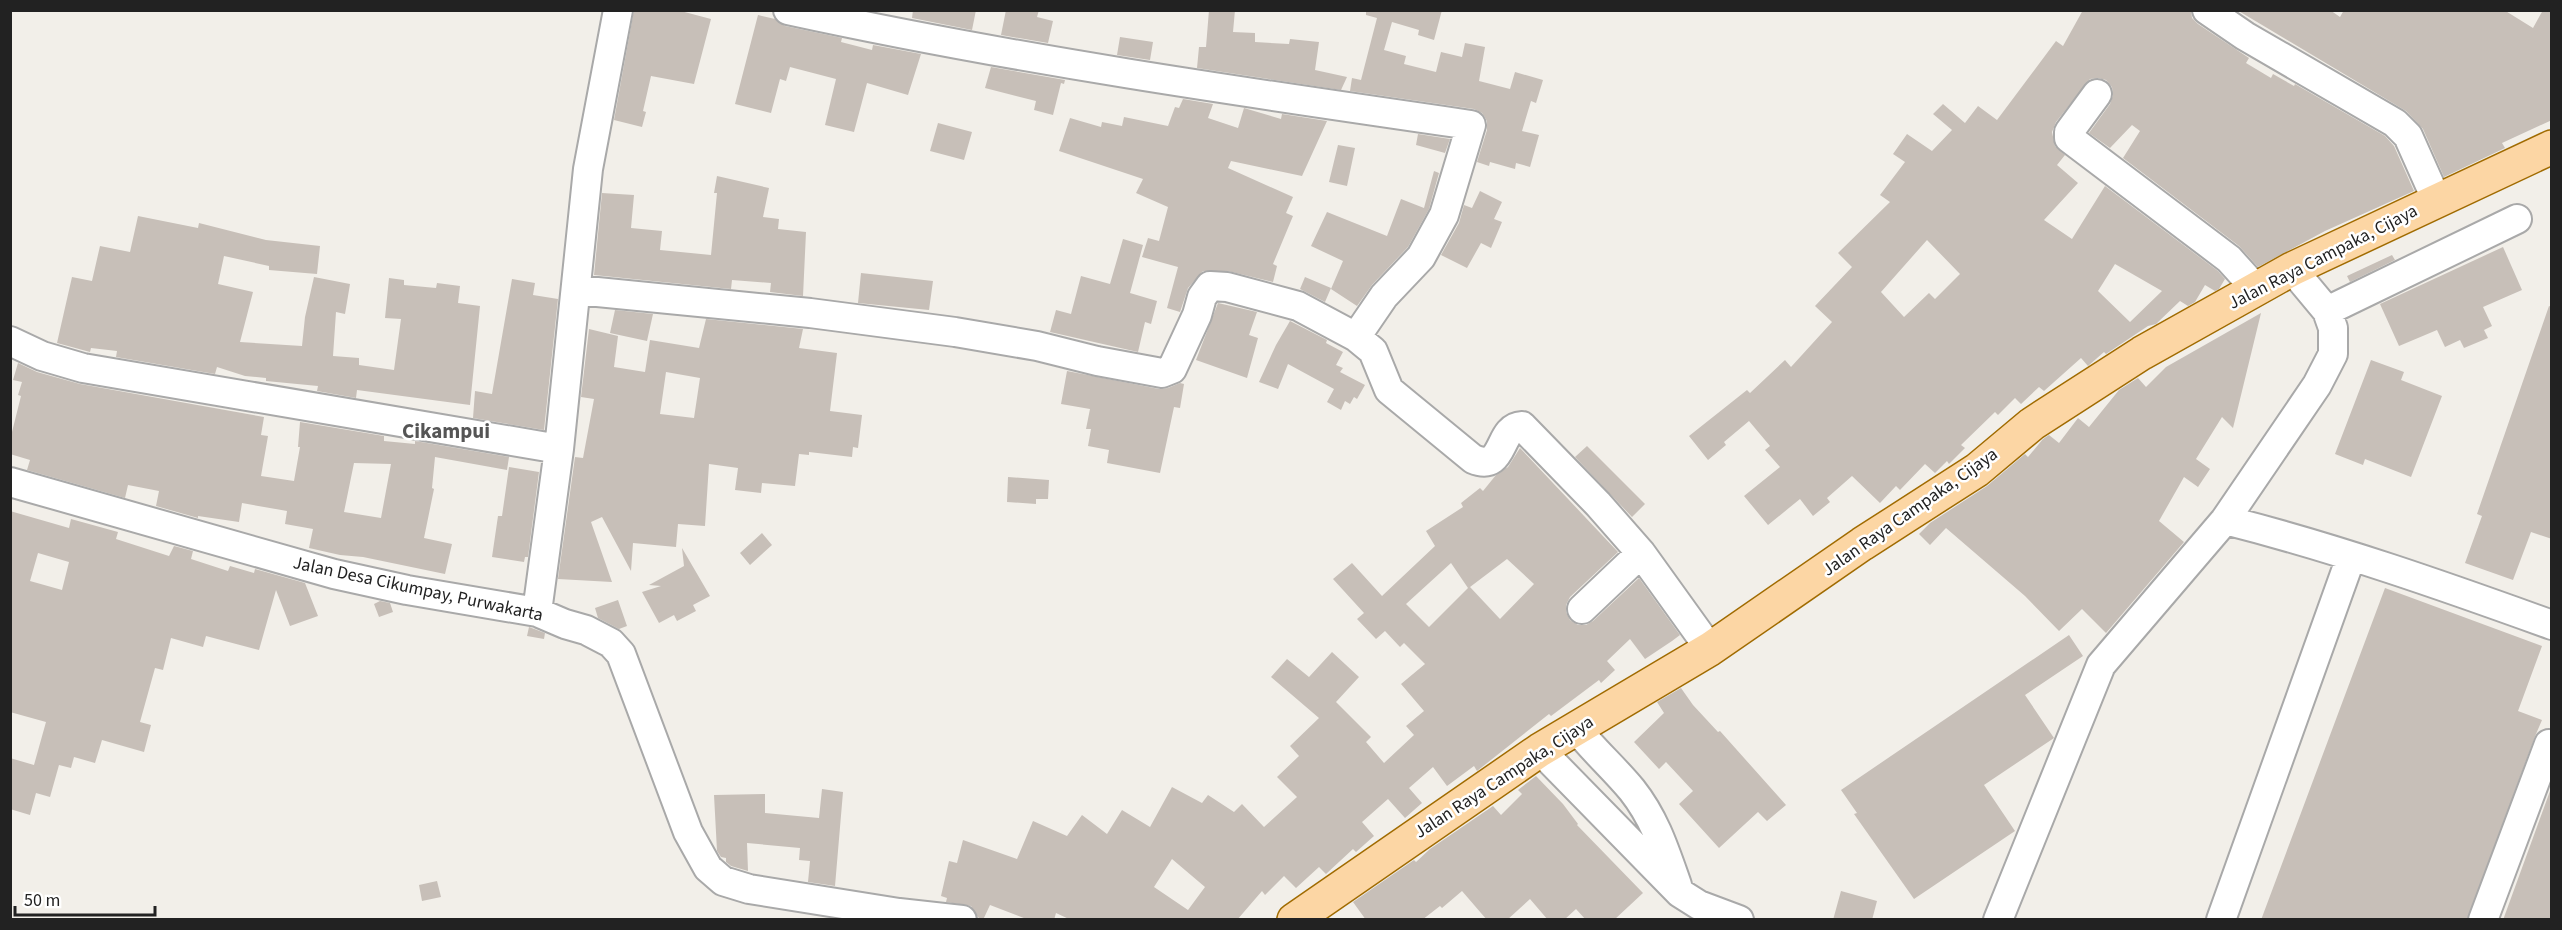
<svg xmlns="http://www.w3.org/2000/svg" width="2562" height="930" viewBox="0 0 2562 930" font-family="'Source Sans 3',sans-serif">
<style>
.building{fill:#c7bfb8;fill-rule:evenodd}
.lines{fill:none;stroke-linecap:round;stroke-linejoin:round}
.minor-casing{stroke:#a9a9a9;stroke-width:32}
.major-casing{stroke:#a06b00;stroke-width:36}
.minor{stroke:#fff;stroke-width:28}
.major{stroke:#fcd6a4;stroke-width:33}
.labels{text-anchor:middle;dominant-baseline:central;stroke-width:5;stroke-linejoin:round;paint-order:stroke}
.street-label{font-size:18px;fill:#222;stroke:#fff}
.quarter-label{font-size:21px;font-weight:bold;fill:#555;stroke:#fff}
</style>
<rect width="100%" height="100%" fill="#f2efe9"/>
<path class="building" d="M634,10H677L711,19L694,84L651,76L643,111L646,112L642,127L614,120Z
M913,10H976L972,30L912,18Z
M1006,10H1039L1037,17L1053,21L1048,43L1001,35Z
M1209,10H1235L1233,32L1255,33V42L1289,44L1290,39L1319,42L1315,70L1347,77L1341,90L1197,68L1199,47H1206Z
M1366,10H1442L1434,40L1418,35L1419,30L1392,22L1384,50L1406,56L1404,64L1436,72L1441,52L1462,57L1465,43L1485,47L1479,81L1510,89L1515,72L1543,80L1536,103L1531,101L1522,131L1539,135L1530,167L1516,163L1515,169L1490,162L1489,166L1477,162L1487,130V121L1482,113L1474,109L1350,91L1352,78L1361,80L1377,18L1366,15Z
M2083,10H2191L2192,18L2198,24L2249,58L2246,63L2271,78L2273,74L2294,86L2295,84L2385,136L2394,146L2414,191L2325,231L2258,267L2239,246L2123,158L2140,131L2132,125L2110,148L2089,133L2110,104L2113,95L2112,87L2106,80L2098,78L2090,79L2056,122L2052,132L2055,146L2065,155L2057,165L2078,183L2044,220L2072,239L2105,186L2218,271L2225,279L2219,289L2215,291L2205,285L2195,302L2188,306L2180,301L2156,324L2148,326L2106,354L2104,352L2088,366L2081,358L2044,391L2039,387L2021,404L2015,398L1998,415L1995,412L1961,445L1965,448L1949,464L1947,461L1935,473L1925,464L1900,490L1896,486L1880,503L1852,476L1827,498L1830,502L1813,516L1800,499L1768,525L1744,496L1780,467L1765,450L1770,446L1749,421L1724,442L1726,445L1708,460L1689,436L1747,390L1750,393L1785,360L1791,367L1832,322L1815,306L1852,267L1838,253L1890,202L1880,195L1905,162L1893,154L1907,134L1932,151L1952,130L1933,114L1943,104L1965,123L1978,106L1997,120L2056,41L2063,46ZM1927,240L1960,274L1935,299L1929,293L1904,317L1881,292ZM2115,264L2162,291L2130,322L2098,291Z
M2237,10H2330L2340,17L2344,10H2504L2533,28L2543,10H2552V120L2502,143L2505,148L2444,177L2423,129L2406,111Z
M758,15L775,19L785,26L842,38L841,42L872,50L873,45L921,54L908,95L867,83L854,132L825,125L836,79L790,67L786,81L780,79L771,113L735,104Z
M1120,37L1153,42L1150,60L1117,55Z
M991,67L1065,80L1064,84L1061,83L1053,115L1034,110L1036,101L985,88Z
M1183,99L1213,104L1208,118L1238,128L1244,108L1281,119L1282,114L1327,121L1302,176L1231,161L1228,168L1293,197L1286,213L1293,216L1273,264L1277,266L1273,282L1228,271H1203L1188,288L1180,312L1167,308L1178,267L1142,257L1148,238L1159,241L1168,207L1136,193L1143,179L1059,151L1070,118L1101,127L1102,122L1122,126L1124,117L1168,126L1175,107L1179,108Z
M938,123L972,132L964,160L930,151Z
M1418,134L1450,139L1445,153L1416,145Z
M1338,145L1355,148L1347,186L1329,182Z
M1434,171L1439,173L1429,209L1408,247L1372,285L1357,306L1331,289L1343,261L1311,246L1327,212L1387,236L1401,199L1424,208Z
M717,176L769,188L763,217L779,219L778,229L806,232L803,296L770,292L771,283L732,280L731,289L594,275L602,193L634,195L631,228L662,231L660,250L711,255L717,193H714Z
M1480,191L1502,202L1494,219L1502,222L1491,248L1481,243L1467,268L1441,255L1459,223L1464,205L1472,208Z
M138,216L198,228L199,223L266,240L320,246L317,274L269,270V266L224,256L218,284L253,292L240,342L302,346L305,317L314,277L350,284L345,314L336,312L333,356L359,358V365L394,370L401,319L385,318L389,278L404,280V285L436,288L437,283L460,286L458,303L480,306L470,405L357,390L356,398L317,391L318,386L266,381V378L245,376L217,367L215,374L116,357L117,351L91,348L90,352L57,343L72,277L92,281L100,246L130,252Z
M1123,239L1143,245L1130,293L1157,301L1151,324L1145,322L1138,352L1050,332L1056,310L1071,314L1081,276L1110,284Z
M2503,247L2522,290L2483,307L2492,326L2484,330L2488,338L2464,348L2460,340L2445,347L2437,330L2399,346L2380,304Z
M2392,255L2395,260L2350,282L2347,276Z
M861,273L933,281L929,310L858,303Z
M1305,277L1331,288L1325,302L1300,289Z
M512,279L535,283L533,295L558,299L544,430L473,418L475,391L492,394Z
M1218,303L1257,312L1249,335L1258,338L1247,378L1196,360Z
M2549,306L2552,307V539L2531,532L2513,580L2465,563L2482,516L2477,514Z
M615,310L653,314L647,341L610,333Z
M2261,313L2233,428L2222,417L2196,459L2210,469L2198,487L2184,477L2159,521L2184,542L2106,633L2082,609L2059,631L2025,596L1946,528L1930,545L1919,534L1930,523L1987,486L2025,454L2028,457L2043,439L2049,435L2059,443L2078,418L2089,427L2119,390L2138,378L2146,387L2166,367Z
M706,319L803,329L799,348L837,353L830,411L862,415L858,448L853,447L852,457L809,452V455L799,454L795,486L762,483L761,493L735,490L738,468L709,464L705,526L678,524L676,547L633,543L631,571L602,517L591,522L612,582L558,579L575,457L583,458L594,399L581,397L589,329L618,336L614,367L645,372L650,340L699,348ZM666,372L700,378L694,418L660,414Z
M1290,321L1327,340L1326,343L1343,352L1336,365L1343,368L1340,372L1365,385L1357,399L1354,397L1350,404L1345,401L1341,410L1327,402L1334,389L1288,364L1278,389L1259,382L1276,345Z
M2371,360L2404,372L2401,380L2442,396L2411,477L2365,459L2363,465L2335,454Z
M18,363L37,372L80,384L264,417L261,435L268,436L261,476L294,481L300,447H298L300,422L384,436V441L415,444V441L509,457L507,470L435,457L432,488L434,489L424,538L452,544L445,574L363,557L340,555L309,548L313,529L285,524L287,511L242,503L239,522L198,516V518L156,506L159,491L128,485L125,498L27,470L30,460L10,454V440L21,396L18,395L22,382L13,380ZM354,463L391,464L381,518L344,512Z
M1067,371L1159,389L1168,388L1180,383L1184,384L1180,408L1174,407L1160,473L1107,463L1109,450L1088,446L1091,429H1086L1090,409L1061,404Z
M1587,446L1645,504L1632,517L1575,457Z
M1520,448L1618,552L1570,597L1566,605V612L1570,620L1578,625H1586L1593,621L1639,578L1680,635L1672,641L1645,659L1630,639L1607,661L1615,670L1601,683L1599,680L1551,716L1549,714L1477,771L1474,766L1447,786L1433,767L1409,788L1422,803L1405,818L1388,799L1362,822L1374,836L1356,852L1353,849L1326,874L1319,867L1296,888L1284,876L1265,895L1262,891L1237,920H1071L1056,913L1054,920H1029L990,905L983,920H980L971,906L946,902L947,898L941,896L949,861L957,863L963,840L1017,859L1033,821L1067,836L1082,815L1107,834L1122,810L1150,827L1172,787L1202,803L1208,795L1234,812L1242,804L1264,827L1297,797L1277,777L1299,756L1290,746L1319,718L1271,677L1287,659L1309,677L1332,652L1359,677L1336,702L1371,737L1366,742L1384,763L1414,735L1406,726L1424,711L1401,684L1425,664L1404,643L1400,647L1385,631L1376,639L1357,619L1364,613L1333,579L1352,563L1382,596L1435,546L1426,531L1463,507L1461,503L1480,488L1483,491L1496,475L1508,467ZM1507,559L1534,584L1500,619L1470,587ZM1451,563L1468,588L1429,627L1406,604ZM1172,859L1205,887L1188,910L1154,887Z
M509,467L539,472L528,557H525L524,562L492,557L498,516H502Z
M1008,477L1049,480L1048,499H1036V504L1007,502Z
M10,511L69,528L71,519L118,532L116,539L169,556L174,546L193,551L191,559L228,571L230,566L254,573L255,569L305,583L318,616L290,626L276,590L259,650L206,636L203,647L171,638L163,670L155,668L140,722L151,725L144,752L102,740L95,763L74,757L71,768L59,765L50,797L36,793L30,815L10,809V758L34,765L46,722L10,712ZM38,553L69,562L62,590L30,581Z
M762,533L772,545L750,565L740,553Z
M682,548L710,596L693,605L696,611L677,621L674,615L659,623L642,592L661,586L649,585L684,566Z
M2385,588L2542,646L2518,711L2542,720L2536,734L2467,920H2261Z
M618,600L627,626L619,629L598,618L595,608Z
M380,601L390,603L393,612L379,617L374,604Z
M529,627L545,633L544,639L527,636Z
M2069,635L2083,656L2025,695L2054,738L1984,785L2015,831L1914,899L1854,814L1857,813L1841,790Z
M1681,688L1693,705L1718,732L1720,731L1786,805L1767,821L1758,812L1719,848L1679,804L1693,791L1666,762L1659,769L1634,742L1664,713L1657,702Z
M1536,776L1563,804L1578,824L1577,825L1643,893L1614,920H1586L1576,909L1564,920H1548L1530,899L1507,920H1487L1462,891L1442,908L1440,906L1422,920H1366L1353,902L1414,860L1416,862L1430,849L1493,806L1501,815L1522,794L1518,790Z
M822,789L843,792L835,886L808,882L810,861L799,860L800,848L747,843L748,871L731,866L726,862V858L721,857L717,851L714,795L765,794V813L819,818Z
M2550,791L2552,792V920H2503Z
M437,881L441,897L422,901L419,885Z
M1841,891L1877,901L1872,920H1833Z"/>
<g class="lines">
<defs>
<path id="minor" d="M788,10C1013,59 1242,92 1471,125L1444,215L1421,257L1384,296L1356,337
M2207,10L2245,36L2395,123L2408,136L2437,201
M2097,94L2069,132V138L2229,259L2257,290
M577,290L810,313L955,332L1037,346L1097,361L1162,373L1172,369L1197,315L1202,297L1210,286L1227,287L1298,306L1356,337L1373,351L1389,390L1473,459C1506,473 1497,427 1522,426L1598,504L1641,553L1710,649
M2327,311L2517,219
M10,341L42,356L83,368L559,449
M10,482L334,574L407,590L537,612L565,624L586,630L611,643L621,654L688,832L708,868L723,881L749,889L899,913L962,920
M2225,520C2336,548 2444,586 2552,625
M1582,609L1641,553
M537,612L559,449L588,169L618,10
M1576,728C1593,750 1614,768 1632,790C1655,819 1665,851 1677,885
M1540,750L1680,893L1699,905L1739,920
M1998,920L2101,665L2225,520L2317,385L2333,354V328L2327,311L2292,269
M2221,920L2351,557
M2483,920L2549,744"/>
<path id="major" d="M1294,920L1540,750L1710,649L1862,544L1977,470L2032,424L2142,353L2292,269L2552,147"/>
</defs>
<use href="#minor" class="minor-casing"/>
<use href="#major" class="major-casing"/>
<use href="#minor" class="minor"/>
<use href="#major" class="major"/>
</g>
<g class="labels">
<g class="street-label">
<text transform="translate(2323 257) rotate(-27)">Jalan Raya Campaka, Cijaya</text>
<text transform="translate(1910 512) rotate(-35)">Jalan Raya Campaka, Cijaya</text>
<text transform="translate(418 589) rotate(12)">Jalan Desa Cikumpay, Purwakarta</text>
<text transform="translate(1504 777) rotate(-33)">Jalan Raya Campaka, Cijaya</text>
</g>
<g class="quarter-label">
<text x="446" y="431">Cikampui</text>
</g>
</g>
<rect width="2562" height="930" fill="none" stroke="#222222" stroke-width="24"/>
<path d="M15 906v9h140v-9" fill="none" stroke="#222222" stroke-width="3"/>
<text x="24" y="906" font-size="18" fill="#222222" stroke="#ffffff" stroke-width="4.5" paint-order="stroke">50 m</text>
</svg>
